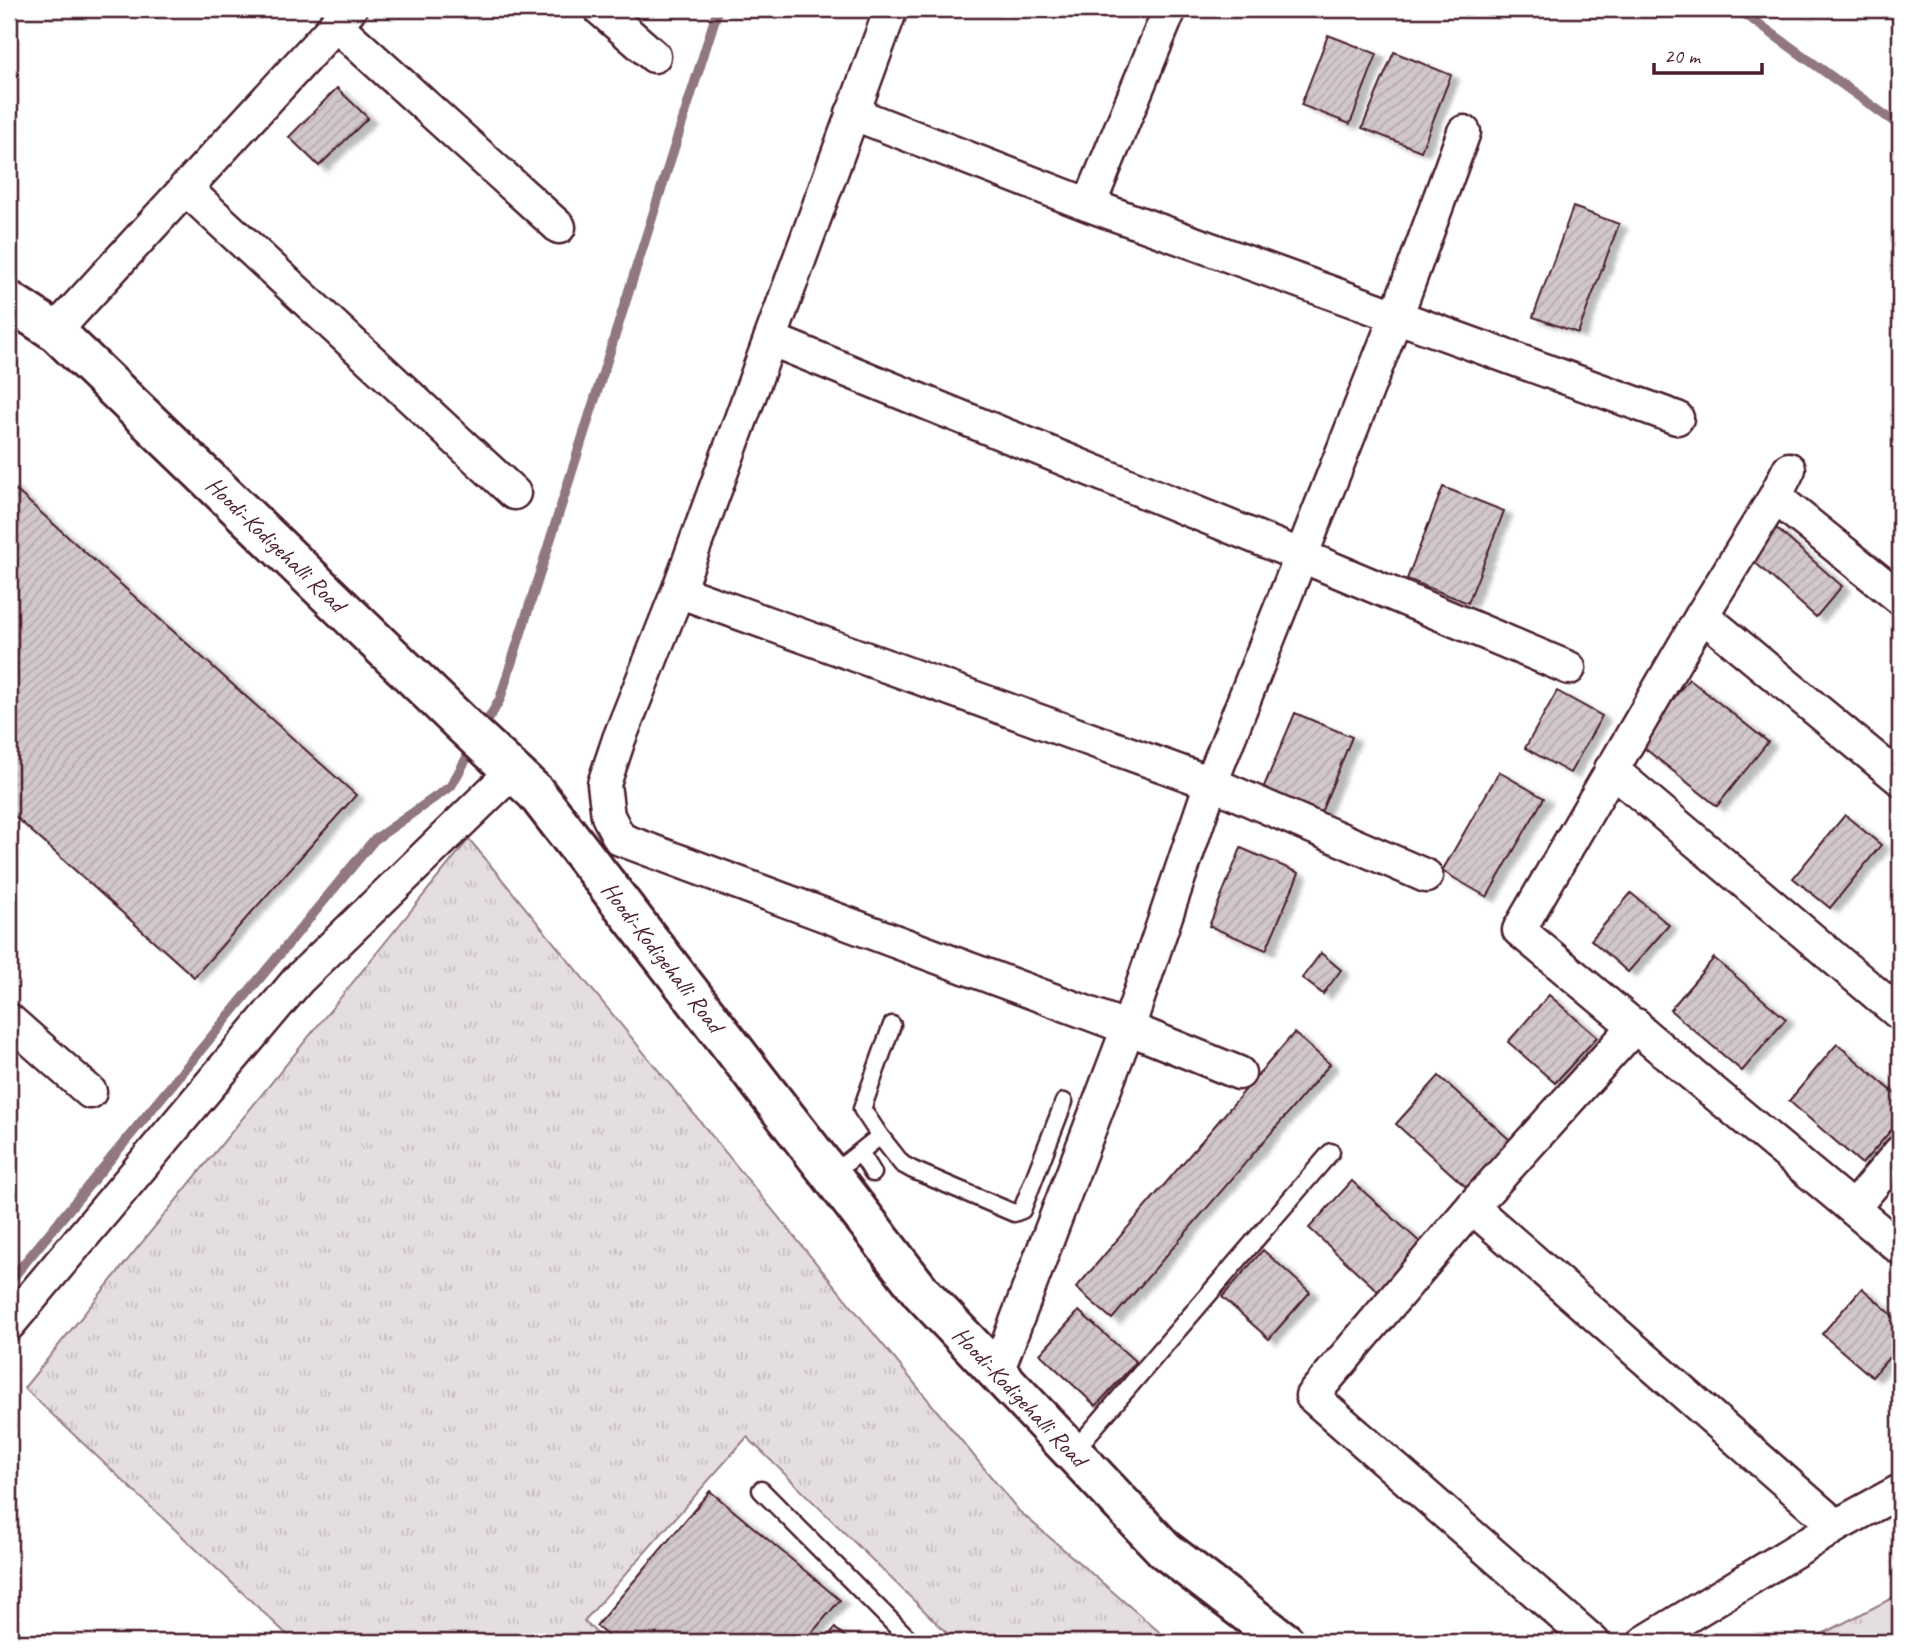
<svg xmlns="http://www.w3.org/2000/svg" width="1909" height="1651" viewBox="0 0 1909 1651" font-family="Caveat,sans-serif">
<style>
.grass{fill:url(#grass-tufts);stroke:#987e86;stroke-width:2}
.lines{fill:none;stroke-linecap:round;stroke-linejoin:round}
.stream{stroke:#91787e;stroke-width:10}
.building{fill:url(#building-hatch);stroke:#4a1f2b;stroke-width:2;filter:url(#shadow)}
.service-casing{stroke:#4a1f2b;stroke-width:21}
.minor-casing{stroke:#4a1f2b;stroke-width:37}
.tertiary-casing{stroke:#4a1f2b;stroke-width:44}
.service{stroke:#fff;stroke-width:16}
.minor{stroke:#fff;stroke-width:32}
.tertiary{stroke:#fff;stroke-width:38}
.labels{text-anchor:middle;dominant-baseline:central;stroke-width:5;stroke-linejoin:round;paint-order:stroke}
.street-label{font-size:24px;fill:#4a1f2b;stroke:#fff}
</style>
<defs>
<pattern id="grass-tufts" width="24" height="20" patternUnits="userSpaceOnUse" patternTransform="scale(1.75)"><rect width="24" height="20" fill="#e5dee0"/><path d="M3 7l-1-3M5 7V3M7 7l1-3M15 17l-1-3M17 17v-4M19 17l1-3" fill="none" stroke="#c6bec0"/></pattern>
<pattern id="building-hatch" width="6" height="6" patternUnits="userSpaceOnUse" patternTransform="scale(1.75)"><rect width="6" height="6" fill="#d2c7cb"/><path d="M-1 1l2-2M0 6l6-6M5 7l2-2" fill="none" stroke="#b6aaae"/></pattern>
<filter id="shadow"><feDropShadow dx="8" dy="4.5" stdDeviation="2" flood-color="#0004"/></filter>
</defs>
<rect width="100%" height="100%" fill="#fff"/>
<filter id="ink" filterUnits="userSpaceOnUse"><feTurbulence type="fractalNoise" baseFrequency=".0143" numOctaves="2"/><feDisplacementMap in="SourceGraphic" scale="14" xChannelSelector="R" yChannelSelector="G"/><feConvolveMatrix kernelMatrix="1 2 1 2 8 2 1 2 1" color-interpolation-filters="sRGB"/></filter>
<g filter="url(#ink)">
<path class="grass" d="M469,839L1019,1511L1171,1642H956L747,1437L584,1621L606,1642H295L24,1388Z
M1900,1594V1642H1807Z"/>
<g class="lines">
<path class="stream" d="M1738,9L1900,126
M9,1282L374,840L451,786L500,699L718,9"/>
</g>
<path class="building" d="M1328,35L1377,54L1350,124L1301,105Z
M1394,52L1451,75L1421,151L1362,128Z
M337,88L368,118L319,166L289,137Z
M1573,207L1619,224L1578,333L1533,317Z
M9,484L356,795L194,977L9,811Z
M1443,487L1504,511L1468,603L1407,579Z
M1776,528L1842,586L1816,617L1750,558Z
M1689,679L1768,742L1717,806L1638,743Z
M1557,691L1602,716L1570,773L1525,748Z
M1295,713L1352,737L1320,815L1262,791Z
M1499,772L1544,798L1487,897L1442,871Z
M1845,815L1881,845L1830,908L1793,878Z
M1241,848L1299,873L1266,950L1209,926Z
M1631,893L1669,925L1628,972L1591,940Z
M1321,953L1341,970L1323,994L1302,978Z
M1714,958L1786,1019L1742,1071L1670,1010Z
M1549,995L1597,1037L1555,1083L1508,1042Z
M1294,1033L1330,1064L1112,1319L1076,1288Z
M1837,1044L1900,1098V1120L1862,1164L1789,1101Z
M1439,1076L1510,1140L1467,1188L1396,1124Z
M1352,1181L1423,1245L1380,1293L1309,1228Z
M1263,1250L1310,1292L1269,1339L1222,1297Z
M1862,1288L1900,1322V1345L1872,1377L1822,1334Z
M1079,1311L1136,1362L1096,1406L1040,1354Z
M710,1491L840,1600L804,1642H615L596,1626Z
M835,1628L851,1642H823Z"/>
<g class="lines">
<defs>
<path id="service" d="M880,1136L902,1164L913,1170L1014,1213L1022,1210L1064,1102
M860,1152L873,1173
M831,1175L880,1136L862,1109L892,1025
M1073,1452L1331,1152
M761,1490L912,1642"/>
<path id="minor" d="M600,9L654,56
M891,9L678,591L619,739L604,784L608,816L620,839L1128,1028L1239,1073
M335,24L559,227
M852,113L1089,205L1677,418
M185,188L514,493
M1089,205L1170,9
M55,331L350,9
M770,339L1302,556L1569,668
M1789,469L1775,497L1702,615L1519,930L1900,1248
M1775,497L1900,598
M678,591L1211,783L1426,876
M1702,615L1900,779
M1611,769L1900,1014
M9,1020L90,1092
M1472,1207L1836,1526
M1853,1208L1900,1152
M9,1324L298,980L512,772
M997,1372L1128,1028L1211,783L1396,317L1464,132
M1593,1642L1312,1396L1472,1207L1636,1025
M1645,1642L1836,1526L1900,1491"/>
<g id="tertiary">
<path id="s1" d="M9,301L55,331L465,727L536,793L921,1292L1165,1550L1285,1642"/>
</g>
</defs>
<use href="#service" class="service-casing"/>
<use href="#minor" class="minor-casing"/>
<use href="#tertiary" class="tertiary-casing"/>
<use href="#service" class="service"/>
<use href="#minor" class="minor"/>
<use href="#tertiary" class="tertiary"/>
</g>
</g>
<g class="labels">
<g class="street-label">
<text stroke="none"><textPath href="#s1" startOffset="362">Hoodi-Kodigehalli Road</textPath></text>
<text stroke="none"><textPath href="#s1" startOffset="929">Hoodi-Kodigehalli Road</textPath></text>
<text stroke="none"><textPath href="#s1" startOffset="1496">Hoodi-Kodigehalli Road</textPath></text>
</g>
</g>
<rect width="1909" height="1651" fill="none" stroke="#fff" stroke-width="35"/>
<rect x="18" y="18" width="1874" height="1616" fill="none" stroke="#4a1f2b" stroke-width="2.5" filter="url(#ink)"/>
<path d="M1654 63v10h108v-10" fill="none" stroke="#4a1f2b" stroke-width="3.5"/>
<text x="1664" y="63" font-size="21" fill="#4a1f2b" stroke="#ffffff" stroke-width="5" paint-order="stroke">20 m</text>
</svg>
